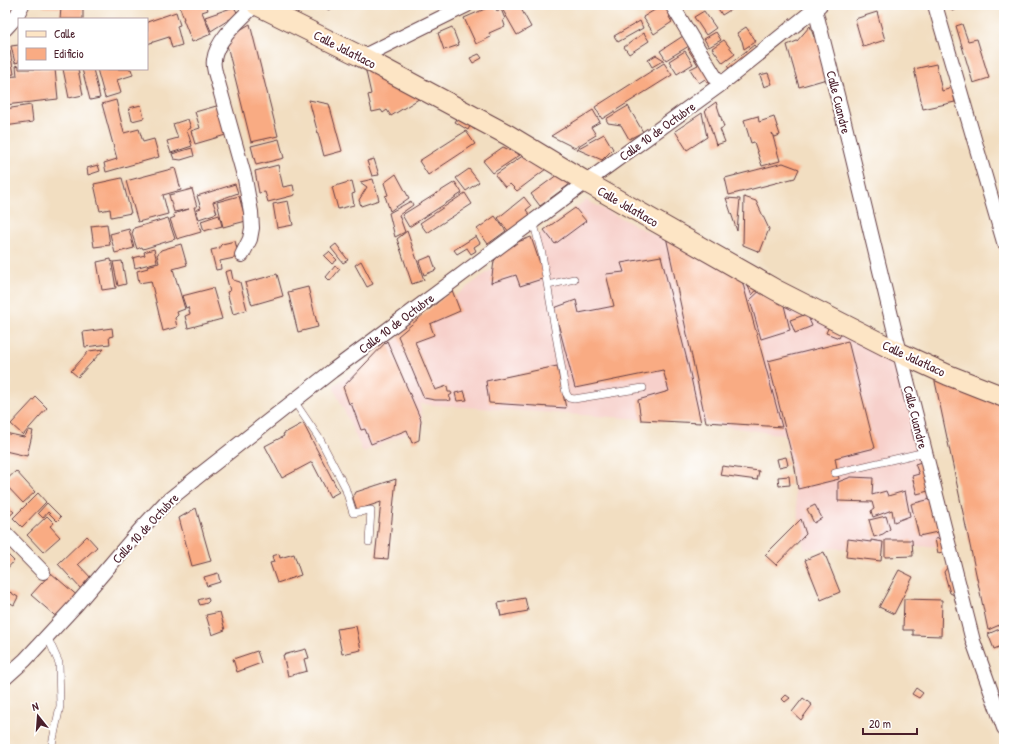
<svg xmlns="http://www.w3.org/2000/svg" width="1009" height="754" viewBox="0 0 1009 754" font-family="'Patrick Hand',sans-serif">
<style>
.built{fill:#f7d0cb}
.building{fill:#f9ab83}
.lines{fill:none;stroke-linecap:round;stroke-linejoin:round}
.service-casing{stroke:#633c42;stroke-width:8}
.minor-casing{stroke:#633c42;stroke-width:16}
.secondary-casing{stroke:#633c42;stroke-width:22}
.service{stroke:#fff;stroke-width:7}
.minor{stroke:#fff;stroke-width:14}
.secondary{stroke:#fde5c5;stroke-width:20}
.labels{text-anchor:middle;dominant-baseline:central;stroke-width:4;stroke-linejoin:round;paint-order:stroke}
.street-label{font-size:13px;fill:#4a1f2b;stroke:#fff}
</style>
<rect width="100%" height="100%" fill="#fff"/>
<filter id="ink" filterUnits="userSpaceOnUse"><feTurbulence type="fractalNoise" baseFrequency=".025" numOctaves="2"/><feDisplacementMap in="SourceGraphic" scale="8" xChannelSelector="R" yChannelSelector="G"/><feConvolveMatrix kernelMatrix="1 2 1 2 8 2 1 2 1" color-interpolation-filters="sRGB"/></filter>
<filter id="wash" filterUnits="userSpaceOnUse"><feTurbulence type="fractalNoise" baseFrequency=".012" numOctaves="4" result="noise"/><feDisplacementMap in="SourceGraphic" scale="16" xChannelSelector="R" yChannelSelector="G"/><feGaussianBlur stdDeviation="0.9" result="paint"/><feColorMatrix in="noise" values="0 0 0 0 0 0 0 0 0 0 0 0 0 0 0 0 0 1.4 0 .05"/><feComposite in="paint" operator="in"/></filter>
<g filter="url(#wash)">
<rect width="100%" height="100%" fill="#f2dec1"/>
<path class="built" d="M586,200L859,340L906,357L946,546L804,549L785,435L701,423L420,404L423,426L363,452L333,386Z"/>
<g id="blocks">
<path class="building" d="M44,5H83V19H60L61,8L43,7Z
M179,5H206L208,10L202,12L211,34L192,42L183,19H184Z
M320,5H335L329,10Z
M494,5L497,11L501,9L505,19L503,20L505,26L489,33L491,37L476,44L464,18Z
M500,5H519L531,27L517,35Z
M611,5H620L613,9Z
M663,5H668L673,14L669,17L672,22L654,34L643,17Z
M716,5H733L735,7L722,15Z
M950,5H957L958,9L952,11Z
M234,7L238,14L211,31L205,17Z
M704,11L716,28L706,35L694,17Z
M176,12L180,25L177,26L182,45L172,48L169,37L147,44V22Z
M877,12L885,40L863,47L855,19Z
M640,21L643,28L618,42L614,36Z
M250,24L278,136L251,142L227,45L233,34Z
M962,24L968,41L977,39L989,78L973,83L956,26Z
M810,26L814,37L818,36L830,78L799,87L787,45L797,41Z
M452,27L459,45L444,50L438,33Z
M746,27L756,41L744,49L742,41L737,33Z
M716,32L721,40L709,47L704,39Z
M644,33L649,41L629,54L624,47Z
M683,36L689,46L666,60L660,51Z
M724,40L735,54L723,63L712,48Z
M19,45V62L15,63L11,46Z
M754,45L759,51L732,72L727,66Z
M693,46L716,84L711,87L705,79L699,83L690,69L698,65L688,49Z
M10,51L14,74L7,75L5,66V52Z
M685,51L693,64L677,74L669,61Z
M479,54L482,58L473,63L470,58Z
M656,55L664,60L652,67L648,60Z
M664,63L672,75L602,119L595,107Z
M936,64L942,91L952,88L955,102L923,109L914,69Z
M19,65V69H55L58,99L5,105V77L17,76L16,66Z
M365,67L422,97L391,116L387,110L383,113L381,110L372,112L368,95L371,94Z
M63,69H78L83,95L69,98Z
M82,69H93L100,98L90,100Z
M97,69H131L133,75L117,80L121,93L105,98Z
M768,73L772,84L764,87L760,75Z
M116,100L124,133L139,129L143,142L154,139L159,157L106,172L104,163L117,159L102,104Z
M309,100L329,104L342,151L324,156Z
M716,102L724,127L720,129L725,142L716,145L705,110Z
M31,105L33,122L5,126V109Z
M141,105L144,118L132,121L129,108Z
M220,105L229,134L195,144L191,131L200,128L195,112Z
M628,106L643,132L629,139L621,125L608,123L606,119Z
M593,110L600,122L591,127L596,135L575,148L551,136Z
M702,113L707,137L687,150L675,131Z
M460,114L478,124L475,130L470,126L468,130L455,122Z
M758,116L759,122L774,117L780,135L775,137L772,133L780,161L762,166L754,142L751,143L744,120Z
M188,119L191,128L187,130L192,146L171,153L167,141L178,138L173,124Z
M466,131L475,144L428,175L419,161Z
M604,134L613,149L602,160L577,149Z
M279,139L284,158L256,165L251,146Z
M503,147L520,155L493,173L483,161Z
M192,148L194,156L181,160L174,159L172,154Z
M524,155L546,169L517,191L510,184L505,187L495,175Z
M374,159L379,175L372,176L367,161Z
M783,163L799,169L795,178L729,195L725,178Z
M98,165L100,171L88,175L87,168Z
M278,165L283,187L293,185L295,195L268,202L265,192L259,193L255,171Z
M175,168L181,190L163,195L168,214L138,222L126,181Z
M469,169L479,182L466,191L456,178Z
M561,172L570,184L540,206L531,194Z
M396,174L409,198L390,211L385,196L388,195L384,183Z
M122,178L131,213L111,217L110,209L100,211L94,184Z
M373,179L379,200L361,206L359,200L367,187L360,182Z
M352,181L355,193L352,194L354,205L338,209L332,187Z
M455,182L462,193L409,227L402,215Z
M235,184L238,193L213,202L217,213L199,219L196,210L201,208L197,196Z
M192,189L197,207H194L201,232L177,239L170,219L175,217L173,214L189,209L174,212L169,195Z
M465,193L472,204L427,233L420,223Z
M239,196L246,221L223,227L217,202Z
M524,197L531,206L526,210L530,215L509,232L498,218Z
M744,197L756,201L769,229L760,252L743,245Z
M726,198L740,199L737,231Z
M288,201L293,225L277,228L273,204Z
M411,201L413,205L399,215L405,232L395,237L389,213Z
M575,208L586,221L555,244L544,230Z
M219,215L222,226L204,231L201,221Z
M495,216L506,231L488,244L477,229Z
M168,218L175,239L143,249L142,247L137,249L132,234L134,228Z
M107,224L110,245L94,247L91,226Z
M129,229L134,248L115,253L110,234Z
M407,231L424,280L412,284L397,239Z
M665,232L740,273L782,427L706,422Z
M476,236L480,243L474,247L476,251L471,254L467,248L457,254L454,250Z
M531,237L545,278L520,286L516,275L491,283L494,261L507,246Z
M235,241L239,257L220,261L221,269L216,270L211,250L220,248V246L222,244Z
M181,244L187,265L173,269L185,309L177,312L178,315L175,318L177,327L163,331L151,281L139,283L137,271L148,268L147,266L159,263L157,255L161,250Z
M336,244L348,260L343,263L331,248Z
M154,249L157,262L135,268L133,258L145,255L144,252Z
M329,252L337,260L332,264L324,256Z
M431,256L436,270L424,275L419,261Z
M661,256L688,364L701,423L641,420L638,400L669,391L663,370L575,388L554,308L576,300L579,313L614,306L606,274L624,272L621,263Z
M111,259L116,288L102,290L97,262Z
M122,261L126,284L118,286L113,262Z
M361,261L373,284L367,287L355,265Z
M335,266L340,269L330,281L326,277Z
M231,270L233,280L240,282L247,310L233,314L227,292L230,291L225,272Z
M277,274L283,296L252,305L245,283Z
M747,284H762L752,295Z
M765,286L782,297L790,330L761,339L750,300Z
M308,287L318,327L298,332L288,292Z
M213,288L222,319L188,328L185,316L190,314L188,307L186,308L182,296Z
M452,290L460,311L430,324L434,335L415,342L435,390L447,386L448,392H451L452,394L449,396L451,400L448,401L447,400H435L424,398L398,336Z
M807,314L812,326L795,333L790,320Z
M829,326L842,332L839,338L826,333Z
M112,328L113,336L109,337L110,344L85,347L83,332Z
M387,341L421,420L419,440L412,443L407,430L371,444L365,429L361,430L351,403L349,404L343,387Z
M848,341L875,448L835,458L839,479L798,489L795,468L768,361Z
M104,349L78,377L71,371L89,351Z
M557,366L566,408L489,403L486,381Z
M933,372L1001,400L1004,409V623L988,630Z
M464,391L467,400L457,401L455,393Z
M36,397L47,408L23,435L11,424Z
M303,423L339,492L330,497L312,462L282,478L265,446L284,436L283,434Z
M29,430L33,431L27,456L5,451V433L24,437Z
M786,457L788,465L779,467L777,459Z
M924,461L932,490L917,494L912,476L919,474L915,464Z
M722,466L759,471L757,480L720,475Z
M16,471L35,492L23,503L5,484V481Z
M789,476L790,485L779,486L778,477Z
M851,477L873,478L872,495L886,491L888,496L905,491L910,516L894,522L892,510L873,517L871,511L874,509L872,502L838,501V482Z
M396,479L388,559L375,558L381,502L357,510L353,498L356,492Z
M38,493L46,502L22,527L13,518Z
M935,498L942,531L919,536L911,504Z
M47,503L61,517L57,521L48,512L43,518L38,513Z
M5,504L14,512L7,518L5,516Z
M815,505L822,518L814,523L807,509Z
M196,508L211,561L192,566L179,518Z
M47,516L54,523L50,526L60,537L43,552L27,535Z
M886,516L890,529L883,534L874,537L869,520Z
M801,519L806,534L776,565L765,555Z
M87,536L97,547L78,564L92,579L81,589L58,564Z
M944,538L947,551L938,553L935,539Z
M848,539L871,542V540L883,542L881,561L846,557Z
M885,540H912L913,556L885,557Z
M824,552L840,592L821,600L805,560Z
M279,554L280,558L294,554L301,575L277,583L270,563L274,562L272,556Z
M8,555L14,561L5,571V558Z
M949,565L960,598L950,593L944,572Z
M899,570L913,577L894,614L879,607Z
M51,573L80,598L60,620L31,595Z
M218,573L220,582L207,586L204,577Z
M8,591L18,597L14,605L5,600V596Z
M208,597L209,601L207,603L200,605L198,600Z
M525,598L528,611L501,616L498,603Z
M904,599L942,600L941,636L913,635V630H903Z
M220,612L225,630L212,635L206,615Z
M356,626L361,650L342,654L337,629Z
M1004,627V645L994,649L988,634Z
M306,649L309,658L304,659L307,671L288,676L283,655Z
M257,651L261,663L237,672L233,659Z
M1004,651V664L999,653Z
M916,688L923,693L919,698L912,694Z
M786,695L790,698L785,702L782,699Z
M803,698L812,705L801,720L792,712Z"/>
</g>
</g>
<g filter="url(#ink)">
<use href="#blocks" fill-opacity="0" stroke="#633c42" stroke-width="1"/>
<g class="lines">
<defs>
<path id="service" d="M533,221L542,254L565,388L566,393L569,398L574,399L643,388
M548,285L574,279
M294,401L321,441L345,487L353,513L371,510L369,542
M835,473L925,452
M47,636L59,663L60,706L51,749"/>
<path id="minor" d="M672,5L720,85
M935,5L1004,242
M815,9L845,126L900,353L973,641L1004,728
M5,29L16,17L22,5
M362,57L467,5
M242,255L250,239L252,228L251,212L245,179L215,72C214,68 213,64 214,60C216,40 241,19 255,5
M5,533L43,572
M5,678L25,660L76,605L140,530L165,503L201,474L332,371L586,182L720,85L820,5"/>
<path id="secondary" d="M257,5L362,57L508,135L586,182L776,290L900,353L948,375L1004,397"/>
</defs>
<use href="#service" class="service-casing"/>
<use href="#minor" class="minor-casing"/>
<use href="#secondary" class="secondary-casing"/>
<use href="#service" class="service"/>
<use href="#minor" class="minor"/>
<use href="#secondary" class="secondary"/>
</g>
</g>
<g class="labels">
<g class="street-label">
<text transform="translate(345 49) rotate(27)">Calle Jalatlaco</text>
<text transform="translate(839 102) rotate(76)">Calle Cuandre</text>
<text transform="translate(657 131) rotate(-36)">Calle 10 de Octubre</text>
<text transform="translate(628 206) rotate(30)">Calle Jalatlaco</text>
<text transform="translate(396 323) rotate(-37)">Calle 10 de Octubre</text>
<text transform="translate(914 358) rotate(25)">Calle Jalatlaco</text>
<text transform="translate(916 417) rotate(76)">Calle Cuandre</text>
<text transform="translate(145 528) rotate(-47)">Calle 10 de Octubre</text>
</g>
</g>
<rect width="1009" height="754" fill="none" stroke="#fff" stroke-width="20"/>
<rect x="18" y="18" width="130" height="52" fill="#ffffff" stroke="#b7a5aa"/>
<rect x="26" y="31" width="20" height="6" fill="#fde5c5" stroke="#b7a5aa"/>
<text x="54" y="38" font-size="12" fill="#4a1f2b">Calle</text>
<rect x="26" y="48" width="20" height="12" fill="#f9ab83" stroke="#b7a5aa"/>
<text x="54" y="58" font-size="12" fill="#4a1f2b">Edificio</text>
<g transform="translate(38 716) rotate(343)" stroke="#ffffff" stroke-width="3" paint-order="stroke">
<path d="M0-3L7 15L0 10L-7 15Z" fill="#4a1f2b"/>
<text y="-6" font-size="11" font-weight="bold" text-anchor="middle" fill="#4a1f2b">N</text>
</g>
<path d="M863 728v6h54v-6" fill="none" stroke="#4a1f2b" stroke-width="2"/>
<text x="869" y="728" font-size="12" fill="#4a1f2b" stroke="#ffffff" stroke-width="3" paint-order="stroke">20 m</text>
</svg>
